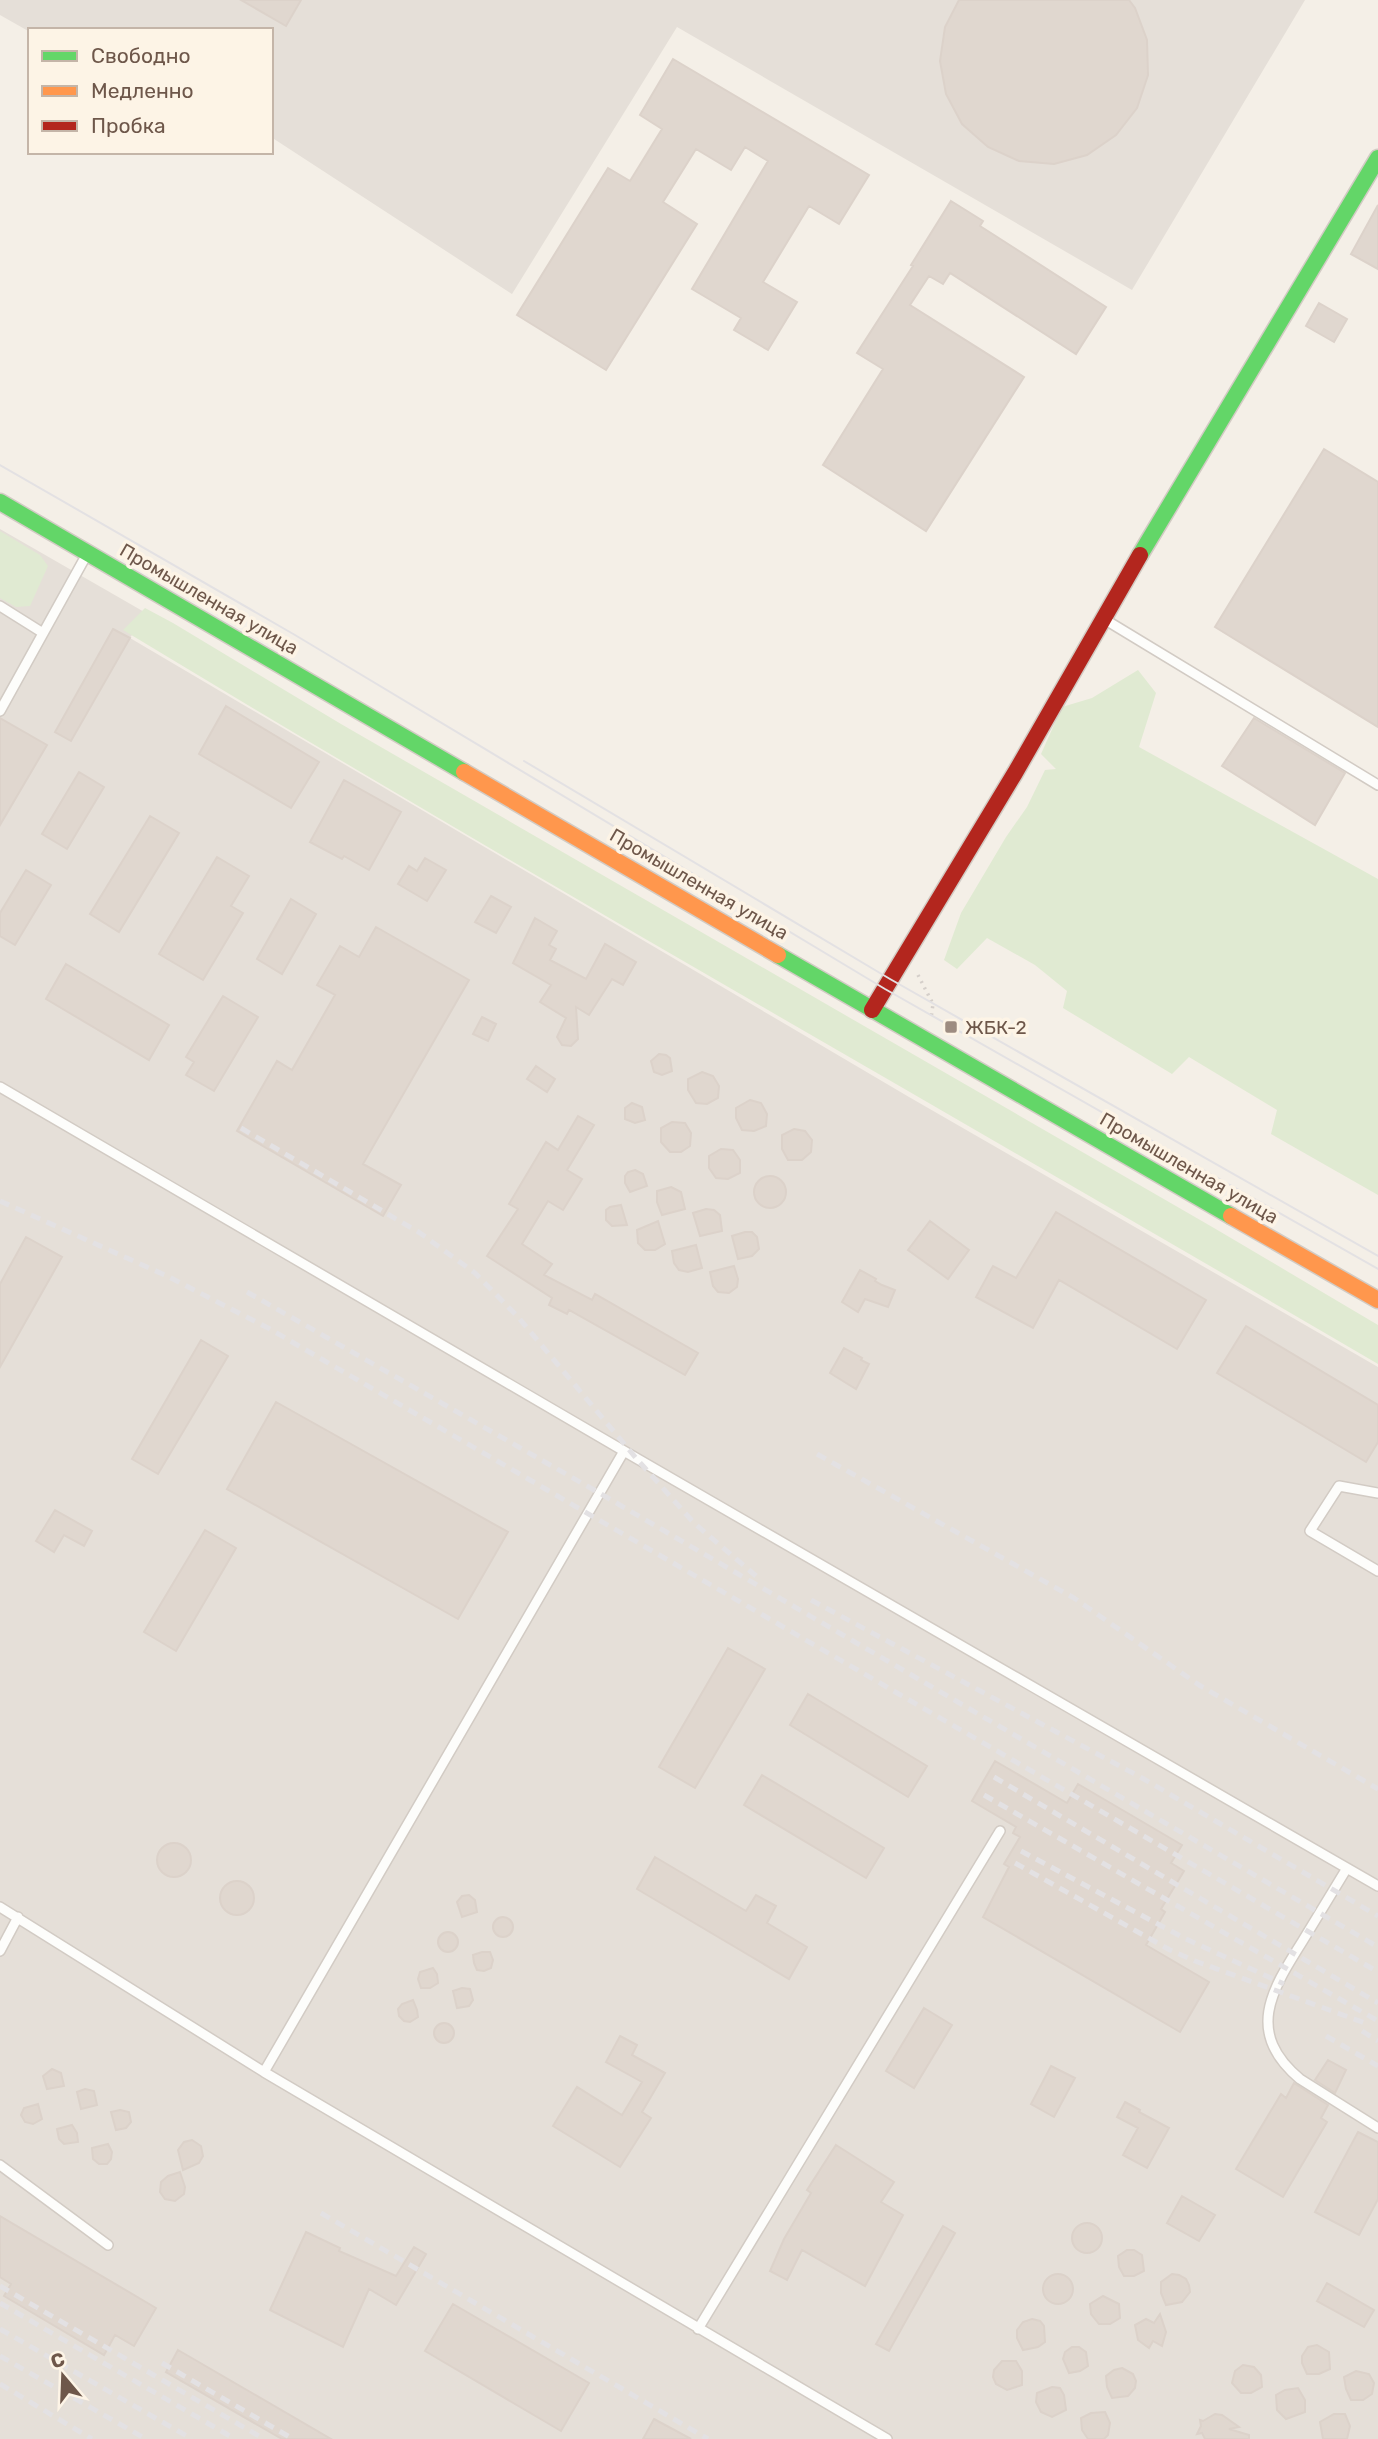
<svg xmlns="http://www.w3.org/2000/svg" width="1378" height="2439" viewBox="0 0 1378 2439" font-family="Rubik,sans-serif">
<style>
.industrial{fill:#e5dfd8}
.green{fill:#e0ead2}
.building{fill:#e0d7cf;stroke:#dcd2ca;stroke-width:2}
.lines{fill:none;stroke-linecap:round;stroke-linejoin:round}
.lane-casing{stroke:#d2cbc4;stroke-width:12}
.fast-casing{stroke:#d2cbc4;stroke-width:19}
.slow-casing{stroke:#d2cbc4;stroke-width:19}
.jam-casing{stroke:#d2cbc4;stroke-width:19}
.path{stroke:#d5cfca;stroke-width:3.5;stroke-dasharray:2 5;stroke-linecap:butt}
.lane{stroke:#fdfdfb;stroke-width:9}
.fast{stroke:#63d668;stroke-width:16}
.slow{stroke:#ff974d;stroke-width:16}
.jam{stroke:#b3261e;stroke-width:16}
.tram{stroke:#e3e1e3;stroke-width:2}
.rail{stroke:#e3e1e3;stroke-width:5;stroke-dasharray:10 7;stroke-linecap:butt}
.poi-dot{fill:#9d8c81;stroke:#fdf4e6;stroke-width:2.5}
.labels{text-anchor:middle;dominant-baseline:central;stroke-width:7;stroke-linejoin:round;paint-order:stroke}
.street-label{font-size:19px;fill:#6e574a;stroke:#fdf4e6}
.poi-label{font-size:19px;fill:#6e574a;stroke:#fdf4e6;text-anchor:start}
</style>
<rect width="100%" height="100%" fill="#f4efe7"/>
<path class="industrial" d="M0,0H1305L1132,290L677,27L512,294L271,137V30H30V32L0,15Z
M0,529L146,613L130,638L909,1097L1378,1367V2439H0Z"/>
<path class="green" d="M0,531L40,555L48,566L30,606L16,607L0,598Z
M145,608L173,623L341,724L1214,1228L1378,1325V1364C960,1119 538,881 123,630Z
M1138,670L1156,693L1139,747L1378,879V1195L1271,1134L1277,1110L1189,1057L1172,1074L1063,1008L1067,991L1035,965L987,938L957,969L944,960L961,913L1006,837L1027,807L1045,770L1056,769L1041,754L1062,707L1092,698Z"/>
<path class="building" d="M241,0H301L286,26Z
M959,0H1129L1135,8L1147,40L1148,75L1137,108L1116,135L1087,155L1054,164L1019,161L988,147L962,124L946,94L940,61L945,27Z
M673,59L869,175L839,224L809,206L763,282L797,302L768,350L734,330L741,318L692,289L768,161L745,147L731,170L696,149L663,202L697,224L606,370L517,315L608,168L630,181L662,129L640,115Z
M951,201L983,221L980,226L1106,307L1076,354L950,273L943,284L929,276L910,305L1024,377L926,531L823,465L883,369L857,353L913,266L911,265Z
M1378,205V269L1351,254Z
M1319,303L1347,319L1334,342L1306,326Z
M1324,449L1378,482V727L1215,627Z
M113,629L130,638L71,741L55,732Z
M226,706L319,762L291,808L199,754Z
M0,718L47,745L0,825Z
M1254,718L1345,773L1315,825L1222,766Z
M79,772L104,787L67,849L42,834Z
M344,780L401,812L369,870L344,856L342,859L310,842Z
M150,816L179,833L119,932L90,914Z
M217,857L249,876L231,906L243,913L203,980L159,954Z
M425,858L446,870L427,901L398,884L409,866L417,871Z
M26,870L51,885L15,945L0,936V913Z
M491,896L511,907L496,933L475,922Z
M291,899L316,914L282,974L257,959Z
M535,918L557,931L549,945L556,949L550,960L586,979L605,944L636,962L623,985L612,979L589,1015L576,1007L578,1039L571,1046L562,1045L557,1037L566,1018L540,1002L551,985L513,963Z
M376,927L469,980L363,1164L401,1185L383,1216L237,1131L277,1061L292,1070L335,995L317,985L340,946L359,957Z
M66,964L169,1025L149,1060L46,999Z
M223,996L258,1017L214,1091L186,1075L194,1062L186,1057Z
M482,1017L496,1024L488,1041L473,1034Z
M659,1054L666,1055L670,1058L672,1071L662,1075L654,1072L651,1061Z
M536,1066L555,1079L547,1092L527,1079Z
M702,1072L713,1076L719,1086L718,1098L707,1104L696,1103L688,1090V1079Z
M750,1100L761,1103L767,1114L766,1126L754,1131L742,1130L736,1118V1108Z
M632,1103L642,1107L645,1120L635,1123L625,1119V1108Z
M578,1116L594,1125L567,1170L582,1179L563,1210L548,1201L522,1244L552,1264L544,1275L592,1300L595,1294L698,1353L685,1375L569,1310L567,1314L549,1305L552,1298L487,1256L518,1209L509,1204L546,1142L558,1150Z
M672,1122L685,1123L691,1133L690,1146L681,1152H670L661,1142V1128Z
M794,1129L805,1131L812,1140L811,1152L802,1160H788L782,1149V1135Z
M721,1149L733,1150L740,1160V1173L728,1179L716,1178L709,1168V1156Z
M635,1170L643,1174L647,1186L630,1192L625,1183V1176L628,1172Z
M754 1192a16 16 0 1 1 32 0a16 16 0 1 1-32 0Z
M671,1187L681,1192L685,1209L662,1215L657,1202V1191Z
M621,1205L627,1225L612,1226L606,1220V1210L610,1207Z
M706,1209L714,1210L720,1215L722,1231L700,1236L693,1213Z
M1056,1212L1206,1300L1177,1349L1059,1280L1033,1328L976,1297L993,1266L1016,1278Z
M658,1221L665,1244L655,1250H645L638,1243L637,1230Z
M930,1221L969,1250L948,1279L908,1250Z
M745,1232H752L757,1237L759,1249L752,1256L738,1259L732,1236Z
M26,1237L62,1257L0,1367V1284Z
M696,1245L702,1268L688,1272L679,1270L674,1263L672,1251Z
M734,1266L738,1279L737,1287L729,1293L718,1292L713,1286L710,1272Z
M860,1270L876,1279L875,1281L882,1285L895,1290L888,1307L865,1299L858,1312L842,1302Z
M1246,1326L1378,1405V1442L1366,1462L1217,1373Z
M201,1340L228,1356L158,1474L132,1459Z
M844,1348L862,1358L861,1360L869,1364L856,1389L830,1373Z
M276,1402L508,1532L458,1619L227,1489Z
M55,1510L92,1531L84,1546L64,1535L54,1552L36,1541Z
M205,1530L236,1548L176,1651L144,1632Z
M728,1648L765,1669L695,1788L659,1767Z
M808,1694L927,1766L908,1797L790,1725Z
M995,1761L1067,1803L1078,1784L1182,1845L1171,1863L1184,1871L1161,1909L1165,1912L1146,1945L1209,1982L1180,2032L983,1917L1009,1867L1004,1864L1020,1837L1013,1833L1016,1827L972,1801Z
M762,1775L884,1848L866,1878L744,1805Z
M157 1860a17 17 0 1 1 34 0a17 17 0 1 1-34 0Z
M655,1857L746,1911L756,1895L776,1906L767,1923L807,1947L789,1979L637,1889Z
M220 1898a17 17 0 1 1 34 0a17 17 0 1 1-34 0Z
M469,1895L475,1900L477,1912L462,1917L457,1902L462,1896Z
M493 1927a10 10 0 1 1 20 0a10 10 0 1 1-20 0Z
M438 1942a10 10 0 1 1 20 0a10 10 0 1 1-20 0Z
M482,1952H490L493,1960L491,1968L484,1971L477,1970L474,1963L473,1955Z
M433,1968L437,1974L438,1983L430,1988H421L418,1979L420,1972Z
M462,1988L470,1989L473,2000L469,2006L457,2008L453,1991Z
M413,2000L417,2010L418,2017L410,2022L404,2021L399,2016L398,2009L402,2004Z
M924,2008L952,2025L914,2088L886,2071Z
M434 2033a10 10 0 1 1 20 0a10 10 0 1 1-20 0Z
M620,2036L637,2045L632,2055L665,2073L642,2112L651,2118L620,2167L553,2126L577,2087L622,2115L642,2082L606,2062Z
M1328,2060L1346,2070L1335,2093L1315,2080Z
M1051,2066L1075,2078L1054,2117L1031,2104Z
M52,2069L61,2073L64,2086L47,2089L43,2076Z
M1294,2083L1328,2105L1321,2118L1327,2122L1283,2197L1236,2169L1281,2094L1286,2098Z
M85,2089L94,2091L97,2105L81,2109L77,2092Z
M1125,2102L1140,2110L1139,2112L1169,2128L1147,2168L1123,2155L1138,2128L1117,2117Z
M38,2104L42,2119L33,2124L25,2122L21,2115L24,2108Z
M120,2110L129,2112L131,2122L126,2128L116,2130L111,2112Z
M72,2125L77,2133L78,2142L64,2144L59,2139L57,2129Z
M1358,2132L1378,2142V2199L1359,2235L1315,2212Z
M192,2140L201,2146L203,2156L199,2163L183,2170L178,2150L184,2142Z
M108,2144L112,2152L111,2159L107,2164H99L93,2159L92,2148Z
M836,2145L894,2182L881,2202L903,2215L865,2286L802,2250L787,2280L770,2271L784,2239L811,2193L807,2190Z
M180,2172L185,2187L184,2194L175,2201L165,2199L160,2192L161,2182L168,2176Z
M1182,2196L1215,2215L1199,2241L1167,2223Z
M0,2216L156,2308L134,2346L115,2335L104,2355L4,2296L11,2284L0,2277Z
M1072 2238a15 15 0 1 1 30 0a15 15 0 1 1-30 0Z
M943,2226L955,2233L889,2351L876,2344Z
M306,2232L340,2248L339,2251L396,2276L414,2247L426,2254L396,2305L369,2289L343,2347L270,2310Z
M1127,2250H1134L1142,2255L1144,2271L1134,2276H1124L1119,2267L1118,2256Z
M1172,2274L1179,2275L1186,2279L1189,2285L1190,2292L1182,2302L1166,2305L1161,2293V2282Z
M1043 2289a15 15 0 1 1 30 0a15 15 0 1 1-30 0Z
M1327,2283L1374,2310L1364,2327L1317,2301Z
M1103,2296L1119,2304L1120,2318L1110,2324H1099L1091,2314L1090,2304Z
M453,2304L589,2383L561,2431L425,2351Z
M1160,2314L1166,2332L1162,2346L1153,2341L1149,2348L1138,2340L1135,2325L1146,2319L1154,2323Z
M1032,2319L1040,2321L1044,2326L1045,2342L1038,2347L1023,2350L1017,2338V2330L1023,2322Z
M1317,2345L1329,2352L1330,2369L1319,2374H1307L1302,2363V2356L1308,2347Z
M1072,2347H1079L1086,2352L1088,2366L1080,2371L1069,2373L1063,2359L1065,2352Z
M178,2350L331,2439H282L166,2372Z
M1002,2361H1016L1022,2371V2385L1007,2390L996,2384L993,2377L994,2370Z
M1243,2365L1254,2367L1261,2375L1262,2387L1251,2393H1241L1232,2383L1235,2371Z
M1122,2368L1133,2374L1136,2381L1135,2388L1128,2396L1112,2398L1107,2387L1106,2376L1114,2370Z
M1356,2371L1369,2374L1374,2383L1372,2394L1363,2400H1351L1346,2389L1344,2377Z
M1052,2387L1060,2388L1064,2395L1066,2410L1052,2417L1041,2412L1036,2402L1037,2393Z
M1298,2388L1305,2400V2412L1286,2419L1277,2410L1276,2395L1285,2390Z
M1105,2412L1110,2423L1108,2435L1104,2439H1088L1082,2430L1081,2418L1091,2413Z
M1215,2414L1222,2415L1239,2427L1229,2429L1249,2435V2439H1205L1202,2433L1197,2434L1201,2426L1200,2420L1203,2421Z
M1334,2414H1345L1350,2426L1347,2439H1323L1320,2422Z
M654,2419L691,2439H643Z"/>
<g class="lines">
<defs>
<path id="lane" d="M0,606L43,633
M1104,619L1378,785
M0,711L87,554
M0,1087L636,1458L1378,1886
M1378,1493L1339,1486L1310,1531L1378,1571
M1347,1868C1332,1893 1317,1917 1302,1942C1271,1991 1245,2033 1300,2079L1378,2128
M0,1907L264,2072L887,2439
M0,1951L18,1917
M264,2072L624,1451
M0,2165L108,2245
M698,2329L1000,1831"/>
<path id="fast" d="M0,502L464,772
M1140,555L1378,158
M778,955L1231,1216"/>
<path id="slow" d="M464,772L778,955
M1231,1216L1378,1300"/>
<path id="jam" d="M872,1010L1015,773L1140,555"/>
</defs>
<use href="#lane" class="lane-casing"/>
<use href="#fast" class="fast-casing"/>
<use href="#slow" class="slow-casing"/>
<use href="#jam" class="jam-casing"/>
<path class="path" d="M918,975L933,1004L931,1019"/>
<use href="#lane" class="lane"/>
<use href="#fast" class="fast"/>
<use href="#slow" class="slow"/>
<use href="#jam" class="jam"/>
<path class="tram" d="M0,465L295,635L885,989L1378,1269
M524,761L890,979L1378,1256"/>
<path class="rail" d="M241,1128L420,1233L475,1273L518,1317L636,1458L694,1523L756,1576
M0,1201L167,1276L268,1328L1378,1972
M247,1292L601,1494L1378,1947
M817,1454L1074,1598L1199,1685L1378,1789
M811,1600L1142,1778L1378,1916
M994,1777L1378,2003
M984,1795L1378,2021
M1021,1851L1186,1939L1284,1984
M1015,1863L1170,1950L1195,1961L1365,2023
M1362,2031L1378,2041
M1326,2036L1378,2066
M321,2213L708,2439
M0,2286L264,2439
M0,2303L235,2439
M0,2329L192,2439
M0,2356L146,2439
M162,2363L293,2439
M0,2384L92,2439"/>
</g>
<rect class="poi-dot" x="944" y="1020" width="14" height="14" rx="3.5"/>
<g class="labels">
<g class="street-label">
<text transform="translate(209 599) rotate(30)">Промышленная улица</text>
<text transform="translate(699 884) rotate(30)">Промышленная улица</text>
<text transform="translate(1189 1168) rotate(30)">Промышленная улица</text>
</g>
<g class="poi-label">
<text x="965" y="1027">ЖБК-2</text>
</g>
</g>
<rect x="28" y="28" width="245" height="126" fill="#fdf4e6" stroke="#c4b5a8" stroke-width="2"/>
<rect x="42" y="51" width="35" height="10" fill="#63d668" stroke="#c4b5a8" stroke-width="2"/>
<text x="91" y="63" font-size="21" fill="#6e574a">Свободно</text>
<rect x="42" y="86" width="35" height="10" fill="#ff974d" stroke="#c4b5a8" stroke-width="2"/>
<text x="91" y="98" font-size="21" fill="#6e574a">Медленно</text>
<rect x="42" y="121" width="35" height="10" fill="#b3261e" stroke="#c4b5a8" stroke-width="2"/>
<text x="91" y="133" font-size="21" fill="#6e574a">Пробка</text>
<g transform="translate(63 2376) rotate(341)" stroke="#fdf4e6" stroke-width="5" paint-order="stroke">
<path d="M0-5L12 26L0 18L-12 26Z" fill="#6e574a"/>
<text y="-10" font-size="19" font-weight="bold" text-anchor="middle" fill="#6e574a">С</text>
</g>
</svg>
